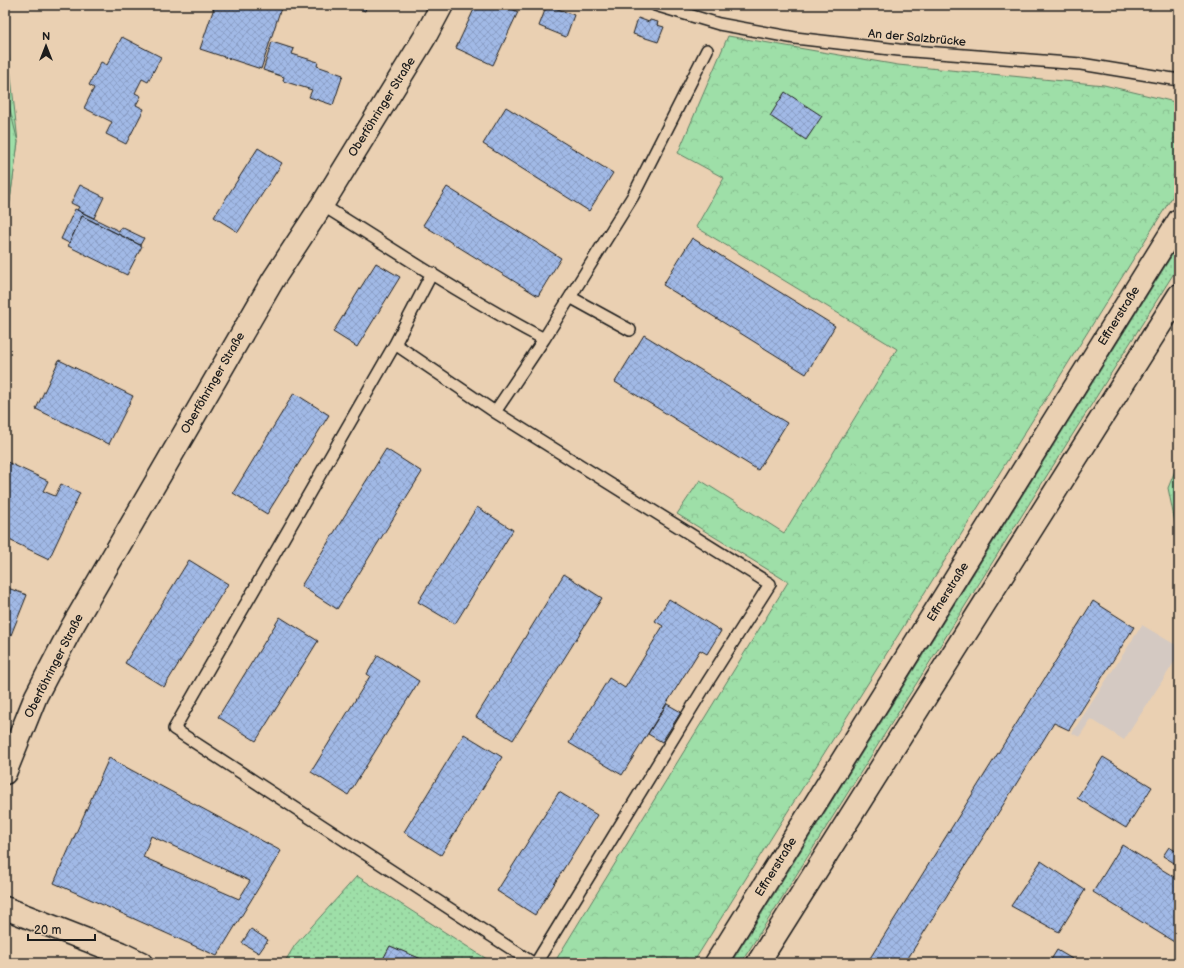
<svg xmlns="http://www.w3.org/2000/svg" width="1184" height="968" viewBox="0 0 1184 968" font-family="'Balsamiq Sans',sans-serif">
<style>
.built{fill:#d4c9c2}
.grass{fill:url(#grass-dots);stroke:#5d7e62}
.forest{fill:url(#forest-crowns);stroke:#5d7e62}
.park{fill:url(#park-tufts);stroke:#5d7e62}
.building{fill:url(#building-cross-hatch);stroke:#1c1c1c;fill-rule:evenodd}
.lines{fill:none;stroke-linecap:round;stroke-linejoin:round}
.lane-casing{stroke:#1c1c1c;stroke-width:14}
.street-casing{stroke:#1c1c1c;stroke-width:25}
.secondary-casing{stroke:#1c1c1c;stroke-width:25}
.highway-casing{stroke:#1c1c1c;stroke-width:25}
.lane{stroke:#ead0b2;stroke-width:11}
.street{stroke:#ead0b2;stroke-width:22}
.secondary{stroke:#ead0b2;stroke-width:22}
.highway{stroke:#ead0b2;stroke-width:22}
.labels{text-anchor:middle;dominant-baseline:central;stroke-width:3;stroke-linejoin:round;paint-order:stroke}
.street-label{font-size:12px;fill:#1c1c1c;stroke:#ead0b2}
</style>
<defs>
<pattern id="grass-dots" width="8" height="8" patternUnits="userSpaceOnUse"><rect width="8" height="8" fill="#9edfa8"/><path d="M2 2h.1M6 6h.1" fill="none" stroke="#88bf90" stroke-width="1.8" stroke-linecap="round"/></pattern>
<pattern id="forest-crowns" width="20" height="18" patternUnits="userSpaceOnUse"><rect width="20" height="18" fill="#9edfa8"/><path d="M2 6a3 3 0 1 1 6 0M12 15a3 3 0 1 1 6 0" fill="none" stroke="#88bf90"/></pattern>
<pattern id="park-tufts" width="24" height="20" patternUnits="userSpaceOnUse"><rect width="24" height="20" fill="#9edfa8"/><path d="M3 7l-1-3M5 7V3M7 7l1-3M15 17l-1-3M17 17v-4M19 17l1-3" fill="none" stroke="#88bf90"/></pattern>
<pattern id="building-cross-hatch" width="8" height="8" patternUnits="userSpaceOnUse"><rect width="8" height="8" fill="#a1b9e6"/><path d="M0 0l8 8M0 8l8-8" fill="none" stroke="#8a9ec5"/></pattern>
</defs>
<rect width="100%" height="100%" fill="#ead0b2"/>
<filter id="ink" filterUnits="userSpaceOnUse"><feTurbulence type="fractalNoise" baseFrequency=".025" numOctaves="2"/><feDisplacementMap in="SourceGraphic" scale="8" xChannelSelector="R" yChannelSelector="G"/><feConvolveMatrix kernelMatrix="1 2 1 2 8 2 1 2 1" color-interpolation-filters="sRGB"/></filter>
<g filter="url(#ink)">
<path class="built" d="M1142,625L1179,647V655L1124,740L1091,719L1079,737L1072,733Z"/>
<path class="grass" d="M1179,244V265L741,963H731Z
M357,876L493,963H431L390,946L381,963H284L295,945Z"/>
<path class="forest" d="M5,21L18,142L5,236Z
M728,36L898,65L1104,85L1179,103V186L693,963H554L788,582L677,514L700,480L784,533L897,349L696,227L724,178L678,153Z"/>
<path class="park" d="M5,90L18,142L5,236Z
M1179,461V542L1168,488Z"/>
<path class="building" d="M215,5H282L261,69L200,49Z
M348,5H367L365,11Z
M476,5H504L518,12L493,65L456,48Z
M547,5L574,15L566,37L539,26Z
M638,18L649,22L650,20L658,22L657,25L664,27L658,42L633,34Z
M122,37L161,57L148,82L142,79L135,93L141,96L136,105L144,109L126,144L106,134L112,122L84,108L94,88L89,85L101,62L107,65Z
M272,42L294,49L292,54L318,62L317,66L343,75L333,105L309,97L312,90L283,81L284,77L263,70Z
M785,92L822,116L806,140L770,116Z
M506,107L613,173L589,211L483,144Z
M258,148L282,163L238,232L214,217Z
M80,185L104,197L94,218L77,210L79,207L71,203Z
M447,187L561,258L538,296L423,225Z
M75,209L119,231L121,227L144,238L140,245L82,216L69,243L61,239Z
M82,216L142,246L127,275L68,246Z
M692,238L835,326L806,374L663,285Z
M376,263L400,277L357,347L333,332Z
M644,335L787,423L758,470L615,382Z
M59,360L133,396L109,444L36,409Z
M294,393L329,415L267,514L233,493Z
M386,449L422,472L337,609L301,586Z
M5,461L48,481L43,491L55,496L61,484L80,493L49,559L5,538V535L9,526L5,523Z
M477,507L513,530L455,624L418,602Z
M189,560L228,584L164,687L125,663Z
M564,574L602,598L513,740L476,717Z
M5,587L27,595L9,640L5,638Z
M669,599L721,631L707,654L700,650L622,775L569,743L609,678L625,688L663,626L655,621Z
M1093,601L1134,627L1069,730L1054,723L905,963H867Z
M280,617L318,641L256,741L218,717Z
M378,655L419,681L348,795L311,772L370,676L367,674Z
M667,704L681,712L662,742L648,734Z
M464,734L502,757L441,855L404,832Z
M1103,757L1152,787L1126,828L1077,798Z
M109,758L281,851L217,956L54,883ZM151,836L250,881L239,899L143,857Z
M559,792L597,815L535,915L497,891Z
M1122,845L1179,880V945L1093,892Z
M1169,847L1179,853V866L1163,856Z
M1041,861L1085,890L1059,932L1011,906Z
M251,929L268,940L259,953L242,943Z
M390,946L431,963H381Z
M1057,950L1079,963H1049Z"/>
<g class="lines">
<defs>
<path id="lane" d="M655,5L719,24L795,38L899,50L1081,64L1179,80
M322,205C395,250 467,299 544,339L495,412L395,344L432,273
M570,297L630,330
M544,339L633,196L707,50
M395,344L174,729L533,963
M495,412L770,584L707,683L536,963"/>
<path id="street" d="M5,908L120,953L141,963"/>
<path id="secondary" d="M5,773L36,696L72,627L273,280L322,205L425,37L442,5"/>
<path id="highway" d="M716,963L1179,220
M758,963L1179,295"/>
</defs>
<use href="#lane" class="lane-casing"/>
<use href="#street" class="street-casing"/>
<use href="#secondary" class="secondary-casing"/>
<use href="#highway" class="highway-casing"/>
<use href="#lane" class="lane"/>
<use href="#street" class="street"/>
<use href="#secondary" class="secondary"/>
<use href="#highway" class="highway"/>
</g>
</g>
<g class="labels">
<g class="street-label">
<text transform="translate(917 38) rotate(5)">An der Salzbrücke</text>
<text transform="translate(382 107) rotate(-58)">Oberföhringer Straße</text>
<text transform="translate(1119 316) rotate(-58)">Effnerstraße</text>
<text transform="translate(213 383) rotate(-60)">Oberföhringer Straße</text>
<text transform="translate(948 592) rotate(-58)">Effnerstraße</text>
<text transform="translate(54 666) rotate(-63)">Oberföhringer Straße</text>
<text transform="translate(776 867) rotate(-58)">Effnerstraße</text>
</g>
</g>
<rect width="1184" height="968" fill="none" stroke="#ead0b2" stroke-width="20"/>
<rect x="10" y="10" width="1164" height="948" fill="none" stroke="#1c1c1c" stroke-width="1.5" filter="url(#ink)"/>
<g transform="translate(46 46)" stroke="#ead0b2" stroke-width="3" paint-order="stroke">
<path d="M0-3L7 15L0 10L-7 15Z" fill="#1c1c1c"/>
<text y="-6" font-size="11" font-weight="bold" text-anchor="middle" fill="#1c1c1c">N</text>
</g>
<path d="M28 934v6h67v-6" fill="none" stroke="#1c1c1c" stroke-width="2"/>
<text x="34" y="934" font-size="12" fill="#1c1c1c" stroke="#ead0b2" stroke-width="3" paint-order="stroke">20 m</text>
</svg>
